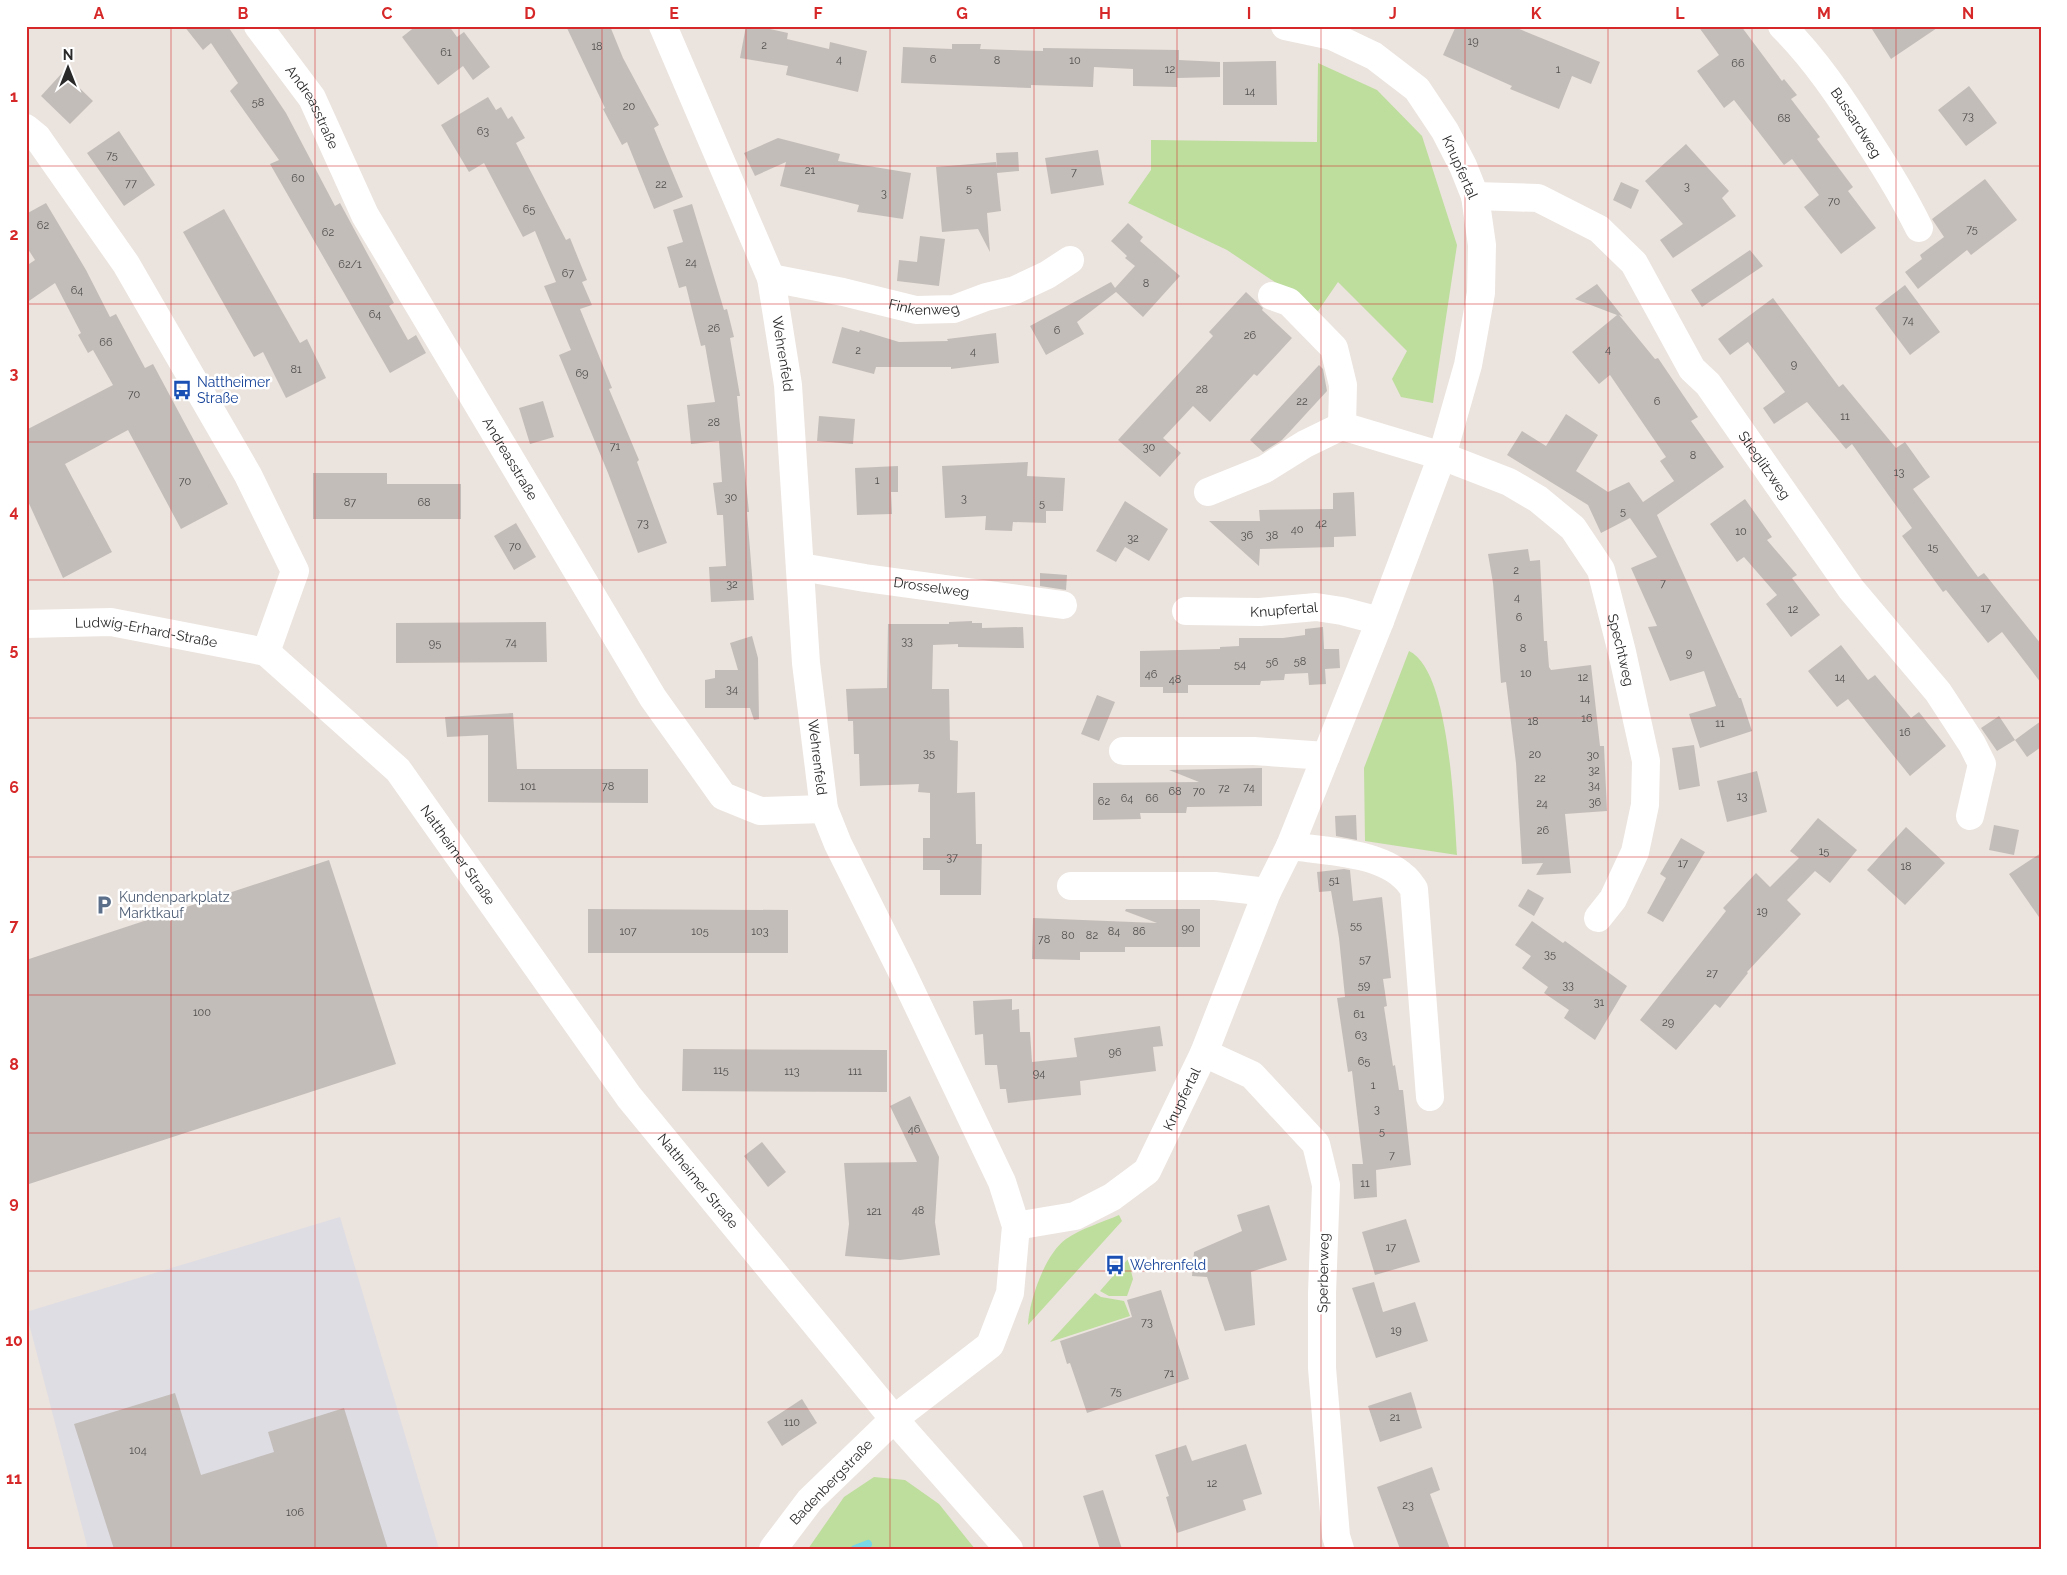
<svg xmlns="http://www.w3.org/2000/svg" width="2067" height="1575" viewBox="0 0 2067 1575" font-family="Raleway,sans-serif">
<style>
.industrial{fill:#dedde4}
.green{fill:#bdde9d}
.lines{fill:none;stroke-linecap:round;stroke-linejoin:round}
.stream{stroke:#77d9e6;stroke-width:8}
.building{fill:#c3bdb9}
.minor{stroke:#fff;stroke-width:28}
.grid{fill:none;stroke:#d62828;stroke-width:1;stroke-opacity:0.55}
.labels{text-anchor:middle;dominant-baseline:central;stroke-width:5;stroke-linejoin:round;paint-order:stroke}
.number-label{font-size:11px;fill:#504f4e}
.street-label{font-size:14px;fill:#2a2a2a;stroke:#fff}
.transit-label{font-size:14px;fill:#164399;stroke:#fff;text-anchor:start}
.service-label{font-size:14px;fill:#4e5e75;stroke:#fff;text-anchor:start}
.neatline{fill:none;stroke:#d62828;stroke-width:2}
.grid-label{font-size:16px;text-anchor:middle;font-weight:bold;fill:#d62828}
</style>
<rect width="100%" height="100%" fill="#ebe3dd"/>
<path class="industrial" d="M340,1217L439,1549H88L26,1312Z"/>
<path class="green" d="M1318,63L1377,90L1422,136L1457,245L1433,403L1401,397L1392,379L1407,351L1338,282L1318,311L1227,250L1128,203L1151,170V140L1317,142Z
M1409,651C1450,670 1454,812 1457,855L1365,841L1364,768Z
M1119,1215L1122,1221L1028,1325C1029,1301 1045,1254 1066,1239C1080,1229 1103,1222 1119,1215Z
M1128,1259L1133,1279L1127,1296H1109L1100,1291Z
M1095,1293L1101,1297L1124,1301L1130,1316L1050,1342Z
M874,1477L905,1480L939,1504L975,1549H808L844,1497Z"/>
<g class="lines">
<path class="stream" d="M855,1549L868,1544"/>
</g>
<path class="building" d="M184,26H232L229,28L286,113L335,206L340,203L394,303L389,306L408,340L416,335L426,353L390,373L270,164L279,160L230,91L238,83L211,43L203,50Z
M416,26H449L457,37L464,32L490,67L473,80L463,66L438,85L402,37Z
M566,26H610L623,58L659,125L654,128L683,197L654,209L627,142L622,145L603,109L605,108Z
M746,26H756L788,33L787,39L829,49L830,42L867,51L858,92L786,75L788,66L740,58Z
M1456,26H1512L1600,62L1591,84L1572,76L1559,109L1510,89L1512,86L1443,55Z
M1698,26H1741L1782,81L1784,79L1797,95L1791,99L1820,137L1817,139L1853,187L1848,191L1876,228L1841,254L1804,207L1819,195L1792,159L1784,165L1734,100L1724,108L1697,71L1719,55Z
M1870,26H1940L1891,59Z
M952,44H981L980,49L1043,51V48L1179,50V60L1220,62V77L1177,78V87L1133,86V69L1094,67L1093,87L1031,85V88L901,83L903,47L952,49Z
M1276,61L1277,105H1223V62Z
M63,72L93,101L70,124L41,96Z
M1969,86L1997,123L1966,146L1938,110Z
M488,97L496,110L501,107L508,119L512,116L525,138L516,143L566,240L570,238L587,280L582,282L592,305L580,309L612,388L609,389L639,460L637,462L667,543L638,553L608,473L559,355L571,350L544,286L556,282L535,231L523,237L484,163L469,172L441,125Z
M119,131L155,185L124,206L87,153Z
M778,138L840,154L838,161L911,173L903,219L857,212L859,205L780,186L786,162L755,176L744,153Z
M1686,144L1729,191L1722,198L1736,216L1673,258L1660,240L1683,224L1645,181Z
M1098,150L1104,185L1051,194L1045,158Z
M1018,152L1019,171L997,173L1001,211L987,213L990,252L978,229L942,232L936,167L996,162L997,168L996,153Z
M1985,179L2017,220L1971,255L1967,250L1918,289L1905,272L1922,259L1920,255L1944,237L1932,219Z
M1621,182L1639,190L1631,209L1613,200Z
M46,203L86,270L110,317L116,314L145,368L153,364L228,504L181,529L128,430L65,464L112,552L63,578L26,497V430L113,385L93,350L88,353L78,335L81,333L55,283L26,303V266L35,260L26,246V214Z
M692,204L724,310L727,309L734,337L730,338L740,396H737L749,512H747L754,600L711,602L709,567L726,566L723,515H717L713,483L722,482L719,441L691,444L687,405L715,402L705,345L701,346L686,286L679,288L667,247L683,242L673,210Z
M224,209L300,343L307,339L326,378L286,398L263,352L254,357L183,232Z
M1128,223L1143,237L1140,241L1180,276L1143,317L1116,292L1077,322L1084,334L1046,355L1030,326L1111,282L1115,288L1135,266L1125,258L1127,256L1111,241Z
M920,236L945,239L939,286L897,281L899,260L917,262Z
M1750,250L1763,266L1702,307L1691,290Z
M1597,284L1623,317L1619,315L1655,359L1658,358L1698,417L1691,421L1724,467L1657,515L1739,698H1741L1752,731L1700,748L1689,714L1716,706L1704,671L1670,681L1648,627L1657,626L1631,568L1657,557L1630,518L1601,533L1588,505L1507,455L1522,431L1546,446L1566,414L1598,435L1576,471L1608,492L1629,482L1643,502L1674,481L1660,461L1666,457L1610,375L1599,384L1572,352L1617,315L1575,299Z
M1905,285L1940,332L1910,355L1875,308Z
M1246,292L1263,308L1262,310L1292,338L1257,376L1254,374L1210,422L1193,406L1163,438L1181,453L1160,477L1118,440L1213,336L1209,332Z
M1773,298L1839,387L1843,384L1896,448L1905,442L1930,477L1913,489L1978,577L1984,573L2041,644V683L2002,632L1988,643L1946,590L1943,592L1902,536L1912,528L1852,444L1846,449L1807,402L1774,424L1763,408L1785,392L1748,342L1730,355L1718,339Z
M842,327L859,332L860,330L899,342L948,341L947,339L996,333L999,363L951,369V367H876L874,374L832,363Z
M1319,365L1323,369L1327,391L1282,440L1263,452L1250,440Z
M543,401L554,437L530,444L519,408Z
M819,416L855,419L853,444L817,441Z
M1028,462L1027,476L1065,478L1063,511H1046V523L1013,522L1012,531L985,530L986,516L945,518L942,466Z
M898,466V492H891L892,514L857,515L855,468Z
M313,473H387V484H461V519H313Z
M1354,492L1356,536L1334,537V547L1260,549L1259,566L1209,521H1260L1259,510L1333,509V493Z
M1745,499L1772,537L1767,540L1797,575L1792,578L1820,615L1791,637L1766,604L1777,595L1744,557L1737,562L1710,524Z
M1125,501L1168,529L1149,561L1125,547L1116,562L1096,551Z
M516,523L536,557L514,570L494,536Z
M1528,549L1530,561L1540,560L1544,641H1547L1549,667L1551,670L1591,665L1600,746H1604L1607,811L1565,814L1571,873L1536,875L1543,863L1522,864L1516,763L1506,682L1501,683L1493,583L1488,554Z
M1040,573L1067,575L1066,590L1040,586Z
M972,621V623H982V628L1023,627L1024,648L958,647V644L933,645L932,689H949L950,740L958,741L957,793L975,792L976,844H982L981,895H940V870H923V838H930V793L918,792L919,784L860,786L859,754H854L853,721H848L846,689L887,688L888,624H949V622Z
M546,622L547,662L396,663V623Z
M1323,627L1324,649H1339L1340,668L1325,669L1326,684L1309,685L1308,673L1285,674L1284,680L1261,681L1260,685H1188V693H1163V687H1140V651L1220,649V647L1239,646V638H1283L1305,635V629Z
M752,636L758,658L759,719L754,720L750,708H705V680L715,678V670H738L730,643Z
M1841,645L1868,680L1875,675L1911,718L1919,712L1946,746L1910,776L1848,699L1837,707L1808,671Z
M1097,695L1115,702L1099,741L1081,734Z
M513,713L517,769H648V803L488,802V735L447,737L445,717Z
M1999,716L2015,740L1997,751L1981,728Z
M2041,721V747L2027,757L2015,740Z
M1694,745L1700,786L1679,790L1672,748Z
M1262,768V806L1187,807L1186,813H1140L1141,819L1093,820V783L1199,782L1169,770Z
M1757,771L1767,812L1727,822L1717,781Z
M1356,815L1357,840L1336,836L1335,816Z
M1818,818L1857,850L1830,883L1815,871L1787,900L1801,914L1747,972L1748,973L1720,1008L1715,1004L1676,1050L1640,1020L1726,911L1723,908L1756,873L1770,887L1799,858L1790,851Z
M1994,825L2019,830L2014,855L1989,850Z
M1906,827L1945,863L1905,905L1867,870Z
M1681,838L1705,852L1663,922L1647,913L1666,878L1660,874Z
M2041,853V920L2009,874Z
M329,860L396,1064L26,1185V960Z
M1344,869L1350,870L1353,901L1382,897L1391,978L1383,979L1387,1006L1384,1007L1393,1066L1395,1065L1399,1090H1403L1411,1165L1376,1170L1377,1197L1354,1199L1352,1164H1363L1352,1071L1348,1072L1337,998L1345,997L1339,938L1331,891L1319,892L1317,872Z
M1528,889L1544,898L1534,916L1518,906Z
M588,909L788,910V953H588Z
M1126,909H1200V947H1125V952H1080V960L1032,959L1033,918L1157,923L1125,911Z
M1532,921L1563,943L1565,941L1627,986L1595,1040L1564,1018L1569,1010L1544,993L1548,987L1522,968L1531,956L1515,945Z
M1012,999V1010L1019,1009L1020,1032H1030L1032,1062L1077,1057L1074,1038L1160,1026L1163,1046L1153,1047L1156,1071L1080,1081L1081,1095L1008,1103L1006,1089H1000L997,1065H985L983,1034L975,1035L973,1001Z
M683,1049L887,1050V1092L682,1091Z
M910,1096L939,1157L935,1222L940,1255L900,1260L845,1256L849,1224L844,1163L917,1162L890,1106Z
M762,1142L786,1172L768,1187L744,1156Z
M1269,1205L1287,1260L1251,1272L1255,1325L1225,1331L1207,1277L1192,1276L1194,1252L1242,1231L1237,1215Z
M1406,1219L1420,1262L1375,1275L1362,1232Z
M1374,1282L1383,1312L1415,1302L1428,1341L1376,1358L1352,1288Z
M1161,1290L1189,1379L1087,1413L1070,1363L1067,1364L1060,1341L1132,1317L1127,1300Z
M1411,1392L1422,1428L1380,1442L1368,1406Z
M175,1393L201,1475L274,1452L268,1432L344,1408L388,1549H114L74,1424Z
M802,1399L817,1423L782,1446L767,1422Z
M1246,1444L1262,1494L1243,1500L1246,1510L1177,1533L1166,1497L1169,1496L1155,1455L1186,1445L1192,1461Z
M1432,1467L1440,1490L1430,1494L1450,1549H1400L1377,1487Z
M1103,1490L1122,1549H1100L1083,1496Z"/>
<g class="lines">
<g class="minor">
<path id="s1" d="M258,26L312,98L365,215L653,698L723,796L760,811L824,809"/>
<path id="s2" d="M663,26L771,278L788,385L806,663L824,809L838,844L901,970L1002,1182L1016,1226L1010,1293L990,1345L894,1419L810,1500L773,1549"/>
<path id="s3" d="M1782,26C1815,59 1842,99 1867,139C1886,168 1904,197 1919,228"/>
<path d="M26,128L37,137L126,264L248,475L295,571L266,652"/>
<path id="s4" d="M1475,196L1538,198L1599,229L1634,263L1692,369L1708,384L1851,589L1938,692L1972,744L1982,764L1970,816"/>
<path id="s5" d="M771,278L843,292L916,310L954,309L986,297L1015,290L1047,275L1070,260"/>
<path d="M1272,296L1289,302L1334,348L1343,385L1342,426"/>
<path id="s6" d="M1208,492L1265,469L1305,444L1342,426L1442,456L1509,482L1538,499L1573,528L1601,570L1622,652L1646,761L1645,805L1635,852L1613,899L1598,918"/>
<path id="s7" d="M801,567L865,578L1063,605"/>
<path id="s8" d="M1186,611L1260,612L1316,607L1342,611L1380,621"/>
<path id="s9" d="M26,624L111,622L266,652"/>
<path id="s10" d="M266,652L398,770L629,1097L894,1419L1009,1549"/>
<path d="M1123,751H1254L1326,756"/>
<path d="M1290,846C1324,851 1378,852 1404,877C1408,880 1411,885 1414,889L1430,1097"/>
<path d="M1071,886H1215L1267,892"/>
<path d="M1204,1053L1252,1075L1316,1144L1326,1185L1322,1293V1368L1336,1536L1340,1549"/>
<path id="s11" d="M1016,1226L1075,1216L1112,1197L1147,1171L1204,1053L1267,892L1290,846L1380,621L1442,456L1468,365L1481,293L1482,245L1475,196L1463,166L1445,131L1417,89L1374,56L1332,36L1285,26"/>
</g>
</g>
<path class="grid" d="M171,26V1549M315,26V1549M459,26V1549M602,26V1549M746,26V1549M890,26V1549M1034,26V1549M1177,26V1549M1321,26V1549M1465,26V1549M1608,26V1549M1752,26V1549M1896,26V1549M26,166H2041M26,304H2041M26,442H2041M26,580H2041M26,718H2041M26,857H2041M26,995H2041M26,1133H2041M26,1271H2041M26,1409H2041"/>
<defs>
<symbol id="bus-bare" viewBox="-9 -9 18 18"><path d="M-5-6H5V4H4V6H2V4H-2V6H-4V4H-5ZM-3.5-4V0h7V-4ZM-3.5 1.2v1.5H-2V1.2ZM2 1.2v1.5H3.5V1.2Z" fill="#1a4fb4" stroke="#fff" stroke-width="2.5" paint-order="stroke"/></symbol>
<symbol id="parking-bare" viewBox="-9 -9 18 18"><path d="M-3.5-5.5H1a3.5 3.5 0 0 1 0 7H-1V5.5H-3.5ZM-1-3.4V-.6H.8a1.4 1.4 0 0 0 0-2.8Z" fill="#5c6f8a" stroke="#fff" stroke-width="2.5" paint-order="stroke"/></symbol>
</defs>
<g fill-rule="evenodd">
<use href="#bus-bare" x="168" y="376" width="28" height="28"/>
<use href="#parking-bare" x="90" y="891" width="28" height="28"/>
<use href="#bus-bare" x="1101" y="1251" width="28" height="28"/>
</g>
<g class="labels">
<g class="number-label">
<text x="1473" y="41">19</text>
<text x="764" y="45">2</text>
<text x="597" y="46">18</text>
<text x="446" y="52">61</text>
<text x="839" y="59">4</text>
<text x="933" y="59">6</text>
<text x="997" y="60">8</text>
<text x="1075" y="60">10</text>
<text x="1738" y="63">66</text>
<text x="1170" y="69">12</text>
<text x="1558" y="69">1</text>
<text x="1250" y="91">14</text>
<text x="258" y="102">58</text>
<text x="629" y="106">20</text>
<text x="1968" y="116">73</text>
<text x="1784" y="118">68</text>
<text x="483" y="131">63</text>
<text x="112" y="155">75</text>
<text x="810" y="170">21</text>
<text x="1074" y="172">7</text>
<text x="298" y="178">60</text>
<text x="131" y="183">77</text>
<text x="661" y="184">22</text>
<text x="1687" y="186">3</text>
<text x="969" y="188">5</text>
<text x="884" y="193">3</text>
<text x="1834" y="201">70</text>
<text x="529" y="209">65</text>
<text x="43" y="225">62</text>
<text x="1972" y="229">75</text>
<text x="328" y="232">62</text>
<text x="691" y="262">24</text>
<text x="350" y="264">62/1</text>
<text x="568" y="273">67</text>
<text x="1146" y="283">8</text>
<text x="77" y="290">64</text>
<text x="375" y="314">64</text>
<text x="1908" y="320">74</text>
<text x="714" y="328">26</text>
<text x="1057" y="330">6</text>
<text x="1250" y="335">26</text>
<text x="106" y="342">66</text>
<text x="1608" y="349">4</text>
<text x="858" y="350">2</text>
<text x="973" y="351">4</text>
<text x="1794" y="364">9</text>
<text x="296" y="369">81</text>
<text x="582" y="373">69</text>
<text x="1202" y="389">28</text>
<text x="134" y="394">70</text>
<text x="1302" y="401">22</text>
<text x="1657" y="401">6</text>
<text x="1845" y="416">11</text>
<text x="714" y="422">28</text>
<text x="615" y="446">71</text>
<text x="1149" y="447">30</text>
<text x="1693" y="455">8</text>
<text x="1899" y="472">13</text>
<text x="877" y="480">1</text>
<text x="185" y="481">70</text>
<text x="731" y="497">30</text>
<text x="964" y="498">3</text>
<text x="350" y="502">87</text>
<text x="424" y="502">68</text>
<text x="1042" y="503">5</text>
<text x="1623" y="511">5</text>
<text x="643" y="523">73</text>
<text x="1321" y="523">42</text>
<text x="1297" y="529">40</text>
<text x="1741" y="531">10</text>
<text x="1247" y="535">36</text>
<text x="1272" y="535">38</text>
<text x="1133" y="538">32</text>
<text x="515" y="546">70</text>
<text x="1933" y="547">15</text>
<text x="1516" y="570">2</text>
<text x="1663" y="583">7</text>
<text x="732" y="584">32</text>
<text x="1517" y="597">4</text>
<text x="1986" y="608">17</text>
<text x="1793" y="609">12</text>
<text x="1519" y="617">6</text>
<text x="907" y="641">33</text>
<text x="511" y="642">74</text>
<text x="435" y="643">95</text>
<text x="1523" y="648">8</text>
<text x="1689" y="653">9</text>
<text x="1300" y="661">58</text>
<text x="1272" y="662">56</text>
<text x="1240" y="664">54</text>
<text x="1526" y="673">10</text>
<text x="1151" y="674">46</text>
<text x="1583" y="677">12</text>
<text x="1840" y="677">14</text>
<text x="1175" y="679">48</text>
<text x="732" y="689">34</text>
<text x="1585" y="698">14</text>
<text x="1587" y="718">16</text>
<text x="1533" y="721">18</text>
<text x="1720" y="723">11</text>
<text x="1905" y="732">16</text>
<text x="929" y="753">35</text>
<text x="1535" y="754">20</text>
<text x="1593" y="755">30</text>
<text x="1594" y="770">32</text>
<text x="1540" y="778">22</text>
<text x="1594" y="785">34</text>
<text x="528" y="786">101</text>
<text x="608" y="786">78</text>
<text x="1249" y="787">74</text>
<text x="1224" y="788">72</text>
<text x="1175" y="791">68</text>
<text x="1199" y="791">70</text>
<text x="1742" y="796">13</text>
<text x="1127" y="798">64</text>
<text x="1152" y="798">66</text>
<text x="1104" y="801">62</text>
<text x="1595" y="802">36</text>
<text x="1542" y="803">24</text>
<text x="1543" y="830">26</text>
<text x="1824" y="851">15</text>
<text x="952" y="857">37</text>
<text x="1683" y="863">17</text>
<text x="1906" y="866">18</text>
<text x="1334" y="880">51</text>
<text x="1762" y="911">19</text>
<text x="1356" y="925">55</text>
<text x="1188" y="928">90</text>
<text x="628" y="931">107</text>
<text x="700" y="931">105</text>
<text x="760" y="931">103</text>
<text x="1114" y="931">84</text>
<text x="1139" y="931">86</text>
<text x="1068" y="935">80</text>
<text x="1092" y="935">82</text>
<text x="1044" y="939">78</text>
<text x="1550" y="954">35</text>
<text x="1365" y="959">57</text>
<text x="1712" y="973">27</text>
<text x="1364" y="985">59</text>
<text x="1568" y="985">33</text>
<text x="1599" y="1002">31</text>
<text x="202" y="1012">100</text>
<text x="1359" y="1014">61</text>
<text x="1668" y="1022">29</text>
<text x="1361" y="1035">63</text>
<text x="1115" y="1052">96</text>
<text x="1364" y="1061">65</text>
<text x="721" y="1070">115</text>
<text x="792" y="1071">113</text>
<text x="855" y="1071">111</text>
<text x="1039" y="1073">94</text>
<text x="1373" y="1085">1</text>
<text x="1377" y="1109">3</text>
<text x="914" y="1129">46</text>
<text x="1382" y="1131">5</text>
<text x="1392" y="1155">7</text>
<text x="1365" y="1183">11</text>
<text x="918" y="1210">48</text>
<text x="874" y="1211">121</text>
<text x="1391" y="1247">17</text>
<text x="1147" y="1322">73</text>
<text x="1396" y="1330">19</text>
<text x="1169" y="1373">71</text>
<text x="1116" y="1391">75</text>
<text x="1395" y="1417">21</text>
<text x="792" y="1422">110</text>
<text x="138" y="1450">104</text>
<text x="1212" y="1483">12</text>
<text x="1408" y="1505">23</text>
<text x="295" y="1512">106</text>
</g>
<g class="street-label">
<text stroke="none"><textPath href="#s1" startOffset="98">Andreasstraße</textPath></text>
<text stroke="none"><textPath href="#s3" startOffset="122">Bussardweg</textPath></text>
<text transform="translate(1460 167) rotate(66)">Knupfertal</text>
<text stroke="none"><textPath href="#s5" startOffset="156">Finkenweg</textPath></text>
<text stroke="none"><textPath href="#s2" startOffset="351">Wehrenfeld</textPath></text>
<text stroke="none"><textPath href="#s1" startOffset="502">Andreasstraße</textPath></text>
<text stroke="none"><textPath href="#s4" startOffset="422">Stieglitzweg</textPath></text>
<text stroke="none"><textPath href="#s7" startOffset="132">Drosselweg</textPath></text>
<text stroke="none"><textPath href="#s8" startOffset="98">Knupfertal</textPath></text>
<text stroke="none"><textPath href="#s9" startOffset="121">Ludwig-Erhard-Straße</textPath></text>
<text stroke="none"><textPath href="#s6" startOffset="538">Spechtweg</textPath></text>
<text stroke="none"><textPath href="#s2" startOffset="756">Wehrenfeld</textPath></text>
<text stroke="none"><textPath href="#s10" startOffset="281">Nattheimer Straße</textPath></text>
<text stroke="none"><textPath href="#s11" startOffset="225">Knupfertal</textPath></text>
<text stroke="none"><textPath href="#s10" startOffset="686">Nattheimer Straße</textPath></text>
<text transform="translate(1323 1273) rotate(-89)">Sperberweg</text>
<text transform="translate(831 1482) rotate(-46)">Badenbergstraße</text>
</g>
<g class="transit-label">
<text x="197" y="382">Nattheimer<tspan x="197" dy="16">Straße</tspan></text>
<text x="1130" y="1265">Wehrenfeld</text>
</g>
<g class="service-label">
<text x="119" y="897">Kundenparkplatz<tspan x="119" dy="16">Marktkauf</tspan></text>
</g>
</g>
<rect width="2067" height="1575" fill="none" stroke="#ffffff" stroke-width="55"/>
<g transform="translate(68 68)" stroke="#ffffff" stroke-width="4" paint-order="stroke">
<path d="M0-4L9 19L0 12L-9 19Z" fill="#2a2a2a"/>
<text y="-8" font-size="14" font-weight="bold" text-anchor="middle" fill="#2a2a2a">N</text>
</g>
<rect x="28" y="28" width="2012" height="1520" class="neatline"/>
<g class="grid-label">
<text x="99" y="19">A</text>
<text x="243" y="19">B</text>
<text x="387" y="19">C</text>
<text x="530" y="19">D</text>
<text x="674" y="19">E</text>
<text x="818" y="19">F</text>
<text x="962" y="19">G</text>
<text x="1105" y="19">H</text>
<text x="1249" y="19">I</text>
<text x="1393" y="19">J</text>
<text x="1536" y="19">K</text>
<text x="1680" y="19">L</text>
<text x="1824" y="19">M</text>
<text x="1968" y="19">N</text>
<text x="14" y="102">1</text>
<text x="14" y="240">2</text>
<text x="14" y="379">3</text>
<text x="14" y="517">4</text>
<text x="14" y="655">5</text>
<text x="14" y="793">6</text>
<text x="14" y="931">7</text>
<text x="14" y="1070">8</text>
<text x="14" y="1208">9</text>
<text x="14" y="1346">10</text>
<text x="14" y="1484">11</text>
</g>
</svg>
